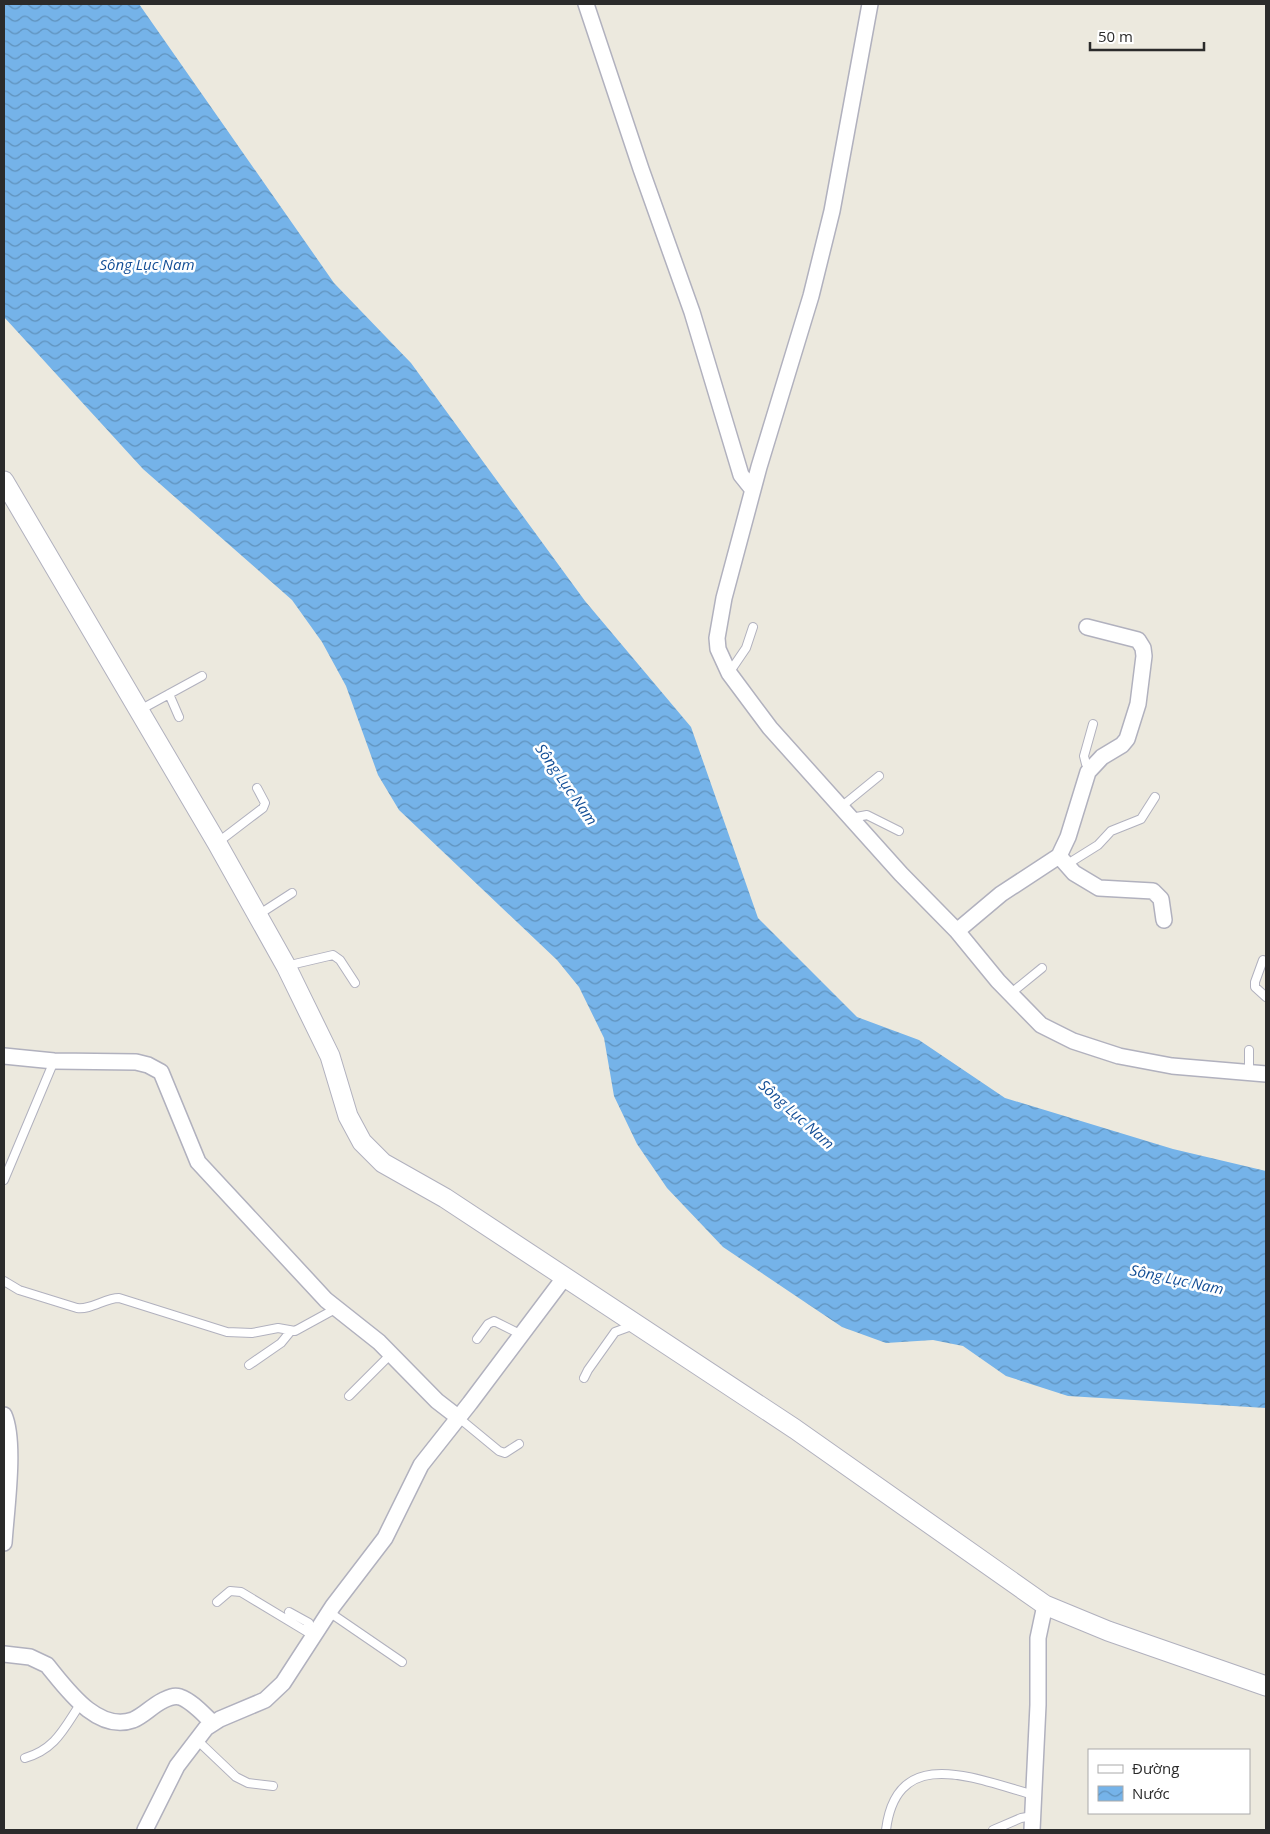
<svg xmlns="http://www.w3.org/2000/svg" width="1270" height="1834" viewBox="0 0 1270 1834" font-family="'Open Sans',sans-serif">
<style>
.water{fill:url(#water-waves)}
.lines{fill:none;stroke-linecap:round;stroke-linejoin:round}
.service-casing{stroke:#b1b1be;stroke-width:10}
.minor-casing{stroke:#b1b1be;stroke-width:18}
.tertiary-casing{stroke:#b1b1be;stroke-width:21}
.service{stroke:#fff;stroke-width:8}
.minor{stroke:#fff;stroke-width:15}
.tertiary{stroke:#fff;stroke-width:19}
.labels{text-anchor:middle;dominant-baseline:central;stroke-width:5;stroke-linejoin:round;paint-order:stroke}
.water-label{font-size:15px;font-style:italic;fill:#134e96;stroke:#fff}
</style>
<defs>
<pattern id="water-waves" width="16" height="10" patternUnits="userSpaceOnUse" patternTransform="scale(1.25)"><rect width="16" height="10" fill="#75b3e9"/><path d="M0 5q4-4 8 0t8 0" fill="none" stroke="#6092bd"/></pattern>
</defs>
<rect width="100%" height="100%" fill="#ece9de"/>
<path class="water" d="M4,4H139L334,283L411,363L585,601L691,727L758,918L857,1017L919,1040L1005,1098L1173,1149L1266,1171V1408L1068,1396L1006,1376L963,1346L933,1340L886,1343L842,1327L723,1247L667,1188L637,1144L614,1096L604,1038L579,987L557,960L399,810L378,775L346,686L322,642L292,600L143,469L4,317Z"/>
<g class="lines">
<defs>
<path id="service" d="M729,673L746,648L753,627
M169,694L179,717
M138,711L202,676
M1092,766L1086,764L1084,756L1093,724
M841,807L879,776
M851,818L867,815L899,831
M217,843L263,808L265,803L257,788
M1066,865L1098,845L1111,831L1141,819L1155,797
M258,915L292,893
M1263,960L1255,982V987L1266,997
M286,966L333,955L340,960L355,983
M1010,994L1042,968
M1249,1073V1050
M4,1180L54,1061
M4,1281L19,1290L77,1308C91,1310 105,1298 119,1298L227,1332L252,1333L278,1328L295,1331L337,1308
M477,1339L488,1324L494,1321L522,1335
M249,1365L281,1343L290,1332
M584,1378L588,1370L615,1332L634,1325
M349,1396L391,1354
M459,1418L499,1451L505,1453L519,1444
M217,1602L230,1591L241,1592L314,1636
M289,1612L309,1623L306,1630
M329,1612L402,1662
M196,1739L236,1777L248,1783L273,1786
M25,1758C56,1749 64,1728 81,1703
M886,1830C897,1742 978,1780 1034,1795
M993,1830L1021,1818L1033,1816"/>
<path id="minor" d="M586,4L641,169L692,312L741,475L753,490
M870,4L832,211L811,296L759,467L724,598L717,638L718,649L729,673L770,728L901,874L957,931L998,981L1041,1025L1073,1041L1119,1056L1172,1066L1266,1074
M1059,856L1068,837L1088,772L1102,757L1122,745L1127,739L1138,704L1144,656L1143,648L1138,640L1087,627
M957,931L1001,894L1059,856L1074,873L1099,888L1153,891L1161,899L1164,920
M4,1056L54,1061L136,1062L148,1065L161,1072L198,1162L326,1300L379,1342L437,1401L459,1418
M4,1415C16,1442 6,1511 4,1543
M4,1654L30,1657L47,1665C66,1688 97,1733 133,1720C143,1716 152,1706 162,1701C168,1698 173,1695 180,1697C192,1701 204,1715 213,1723
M145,1830L177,1766L206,1728L220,1719L265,1700L283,1683L333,1606L385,1538L421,1465L470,1403L564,1278
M1032,1830L1038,1705V1638L1045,1605"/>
<path id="tertiary" d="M4,481L217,843L286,966L330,1056L348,1116L362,1142L383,1163L445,1198L795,1429L1045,1605L1108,1631L1266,1686"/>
</defs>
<use href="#service" class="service-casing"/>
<use href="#minor" class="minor-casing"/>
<use href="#tertiary" class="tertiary-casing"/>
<use href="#service" class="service"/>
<use href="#minor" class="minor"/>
<use href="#tertiary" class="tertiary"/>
</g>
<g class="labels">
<g class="water-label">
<text x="147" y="264">Sông Lục Nam</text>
<text transform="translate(567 784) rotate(55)">Sông Lục Nam</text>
<text transform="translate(797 1114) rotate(42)">Sông Lục Nam</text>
<text transform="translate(1177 1279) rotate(12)">Sông Lục Nam</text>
</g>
</g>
<rect width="1270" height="1834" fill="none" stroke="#2b2b2b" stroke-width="10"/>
<rect x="1088" y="1749" width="162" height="65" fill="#ffffff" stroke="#aaaaaa"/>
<rect x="1098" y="1765" width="25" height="8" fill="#ffffff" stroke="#aaaaaa"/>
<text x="1132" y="1774" font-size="15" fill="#2b2b2b">Đường</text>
<rect x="1098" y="1786" width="25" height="15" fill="url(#water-waves)" stroke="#aaaaaa"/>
<text x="1132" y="1799" font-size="15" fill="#2b2b2b">Nước</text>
<path d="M1090 42v8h114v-8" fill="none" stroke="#2b2b2b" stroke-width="2.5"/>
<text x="1098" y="42" font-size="15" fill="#2b2b2b" stroke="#ffffff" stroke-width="4" paint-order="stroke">50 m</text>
</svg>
